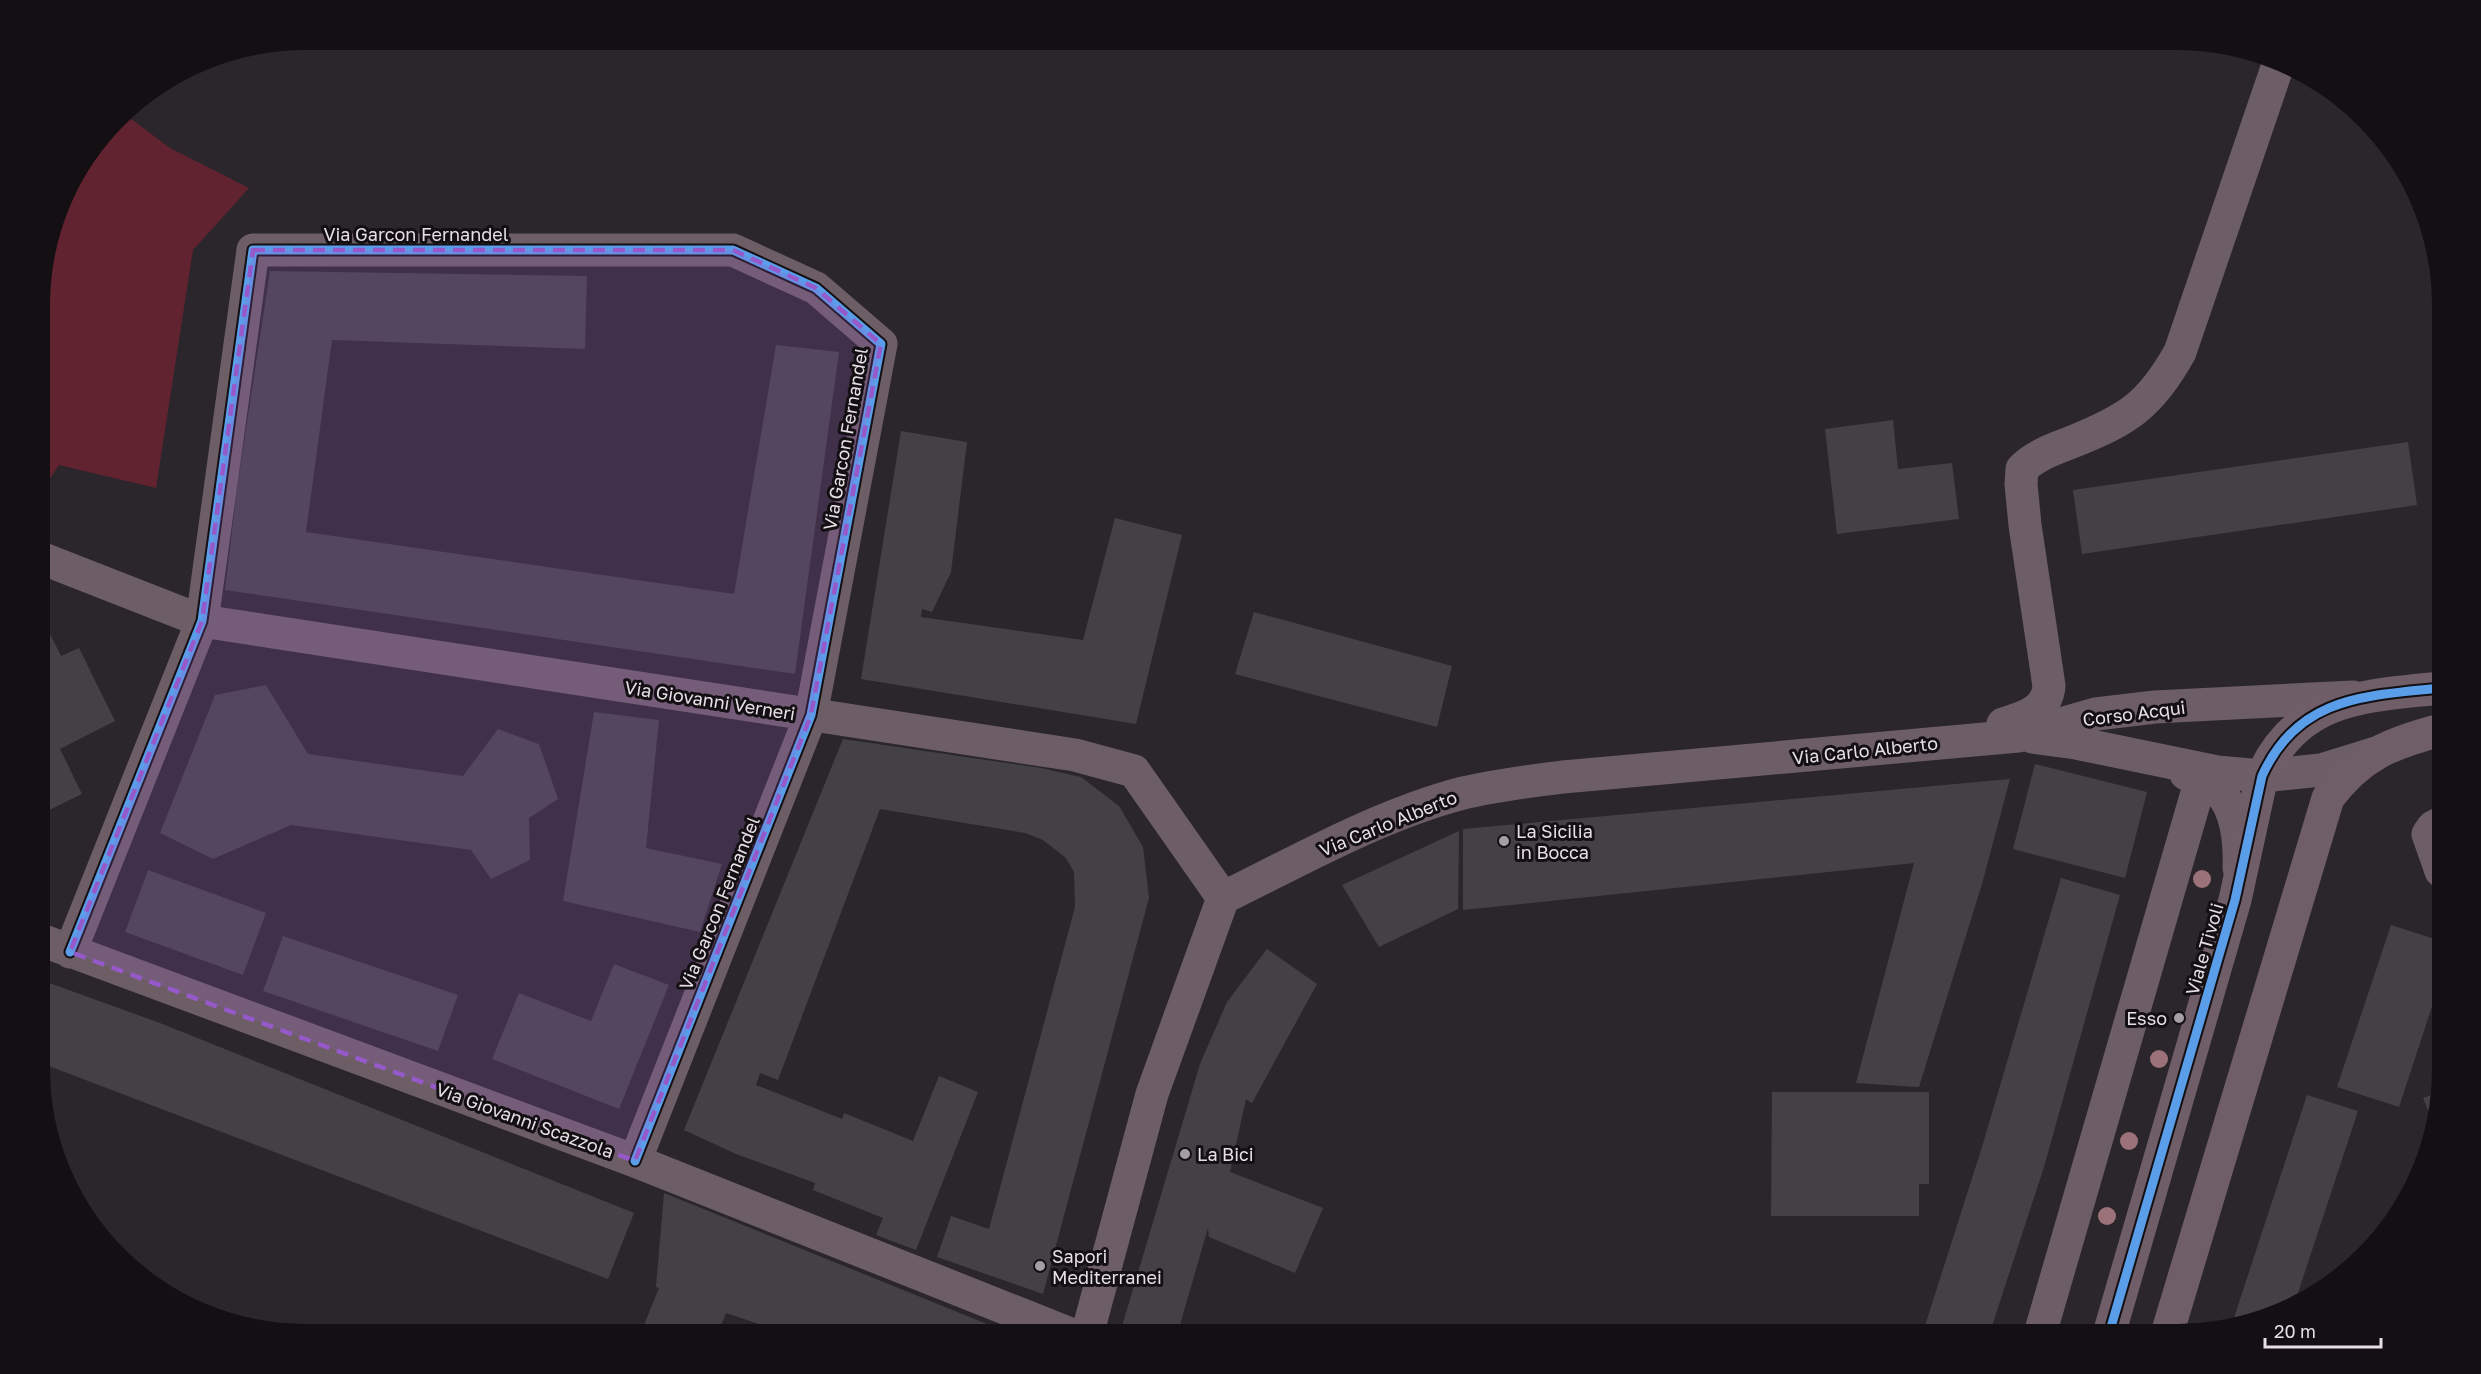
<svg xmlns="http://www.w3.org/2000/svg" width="2481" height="1374" viewBox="0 0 2481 1374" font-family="'Golos Text',sans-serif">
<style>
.green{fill:#622331}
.building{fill:#444145}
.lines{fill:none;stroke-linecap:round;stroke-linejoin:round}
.minor{stroke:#6d5e66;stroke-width:33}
.major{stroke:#6f5d67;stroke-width:33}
.cycleway-casing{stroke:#130f12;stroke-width:13}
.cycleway{stroke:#5a9eea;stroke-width:9}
.tree{fill:#9b7279}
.marked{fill:#9659c9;fill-opacity:0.2;stroke:#9659c9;stroke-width:4.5;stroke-dasharray:12 8;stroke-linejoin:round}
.poi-dot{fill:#a59fa5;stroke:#130f12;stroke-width:2}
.labels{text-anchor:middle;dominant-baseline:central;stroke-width:6;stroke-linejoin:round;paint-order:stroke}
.street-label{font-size:18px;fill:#e6e0e6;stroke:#130f12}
.poi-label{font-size:18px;fill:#e6e0e6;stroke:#130f12;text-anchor:start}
</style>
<rect width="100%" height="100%" fill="#2b262b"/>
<path class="green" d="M123,113L170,148L249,188L193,250L156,488L59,465L41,492V270L67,187Z"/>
<path class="building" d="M270,271L587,276L585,349L332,340L306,532L734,594L776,345L839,352L795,674L225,590L237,488Z
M1893,420L1898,469L1952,463L1959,519L1837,534L1825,429Z
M901,431L967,442L951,572L932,612L922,609L921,617L1083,640L1115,518L1182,535L1136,724L861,679Z
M2408,442L2417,505L2082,554L2073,490Z
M1254,612L1452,666L1437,727L1235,674Z
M48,630L61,656L79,648L115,721L60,749L82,794L41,814V633Z
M266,685L308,754L463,776L498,729L539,744L558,799L529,818L530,860L491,879L471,850L291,825L213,859L160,833L215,695Z
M594,712L659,720L646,848L722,864L700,932L563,901Z
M843,739L1041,768L1081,777L1119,806L1143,847L1149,898L1043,1294L937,1257L951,1216L989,1229L1075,907L1074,872L1066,858L1043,840L1025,833L880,809L778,1080L760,1073L756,1085L842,1119L844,1113L913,1141L939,1076L978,1092L916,1250L876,1235L883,1218L813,1190L815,1183L736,1154L684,1130Z
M2035,764L2147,792L2125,878L2013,849Z
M2010,779L1982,884L1919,1087L1856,1083L1914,863L1463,910V829Z
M1459,831L1458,909L1379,947L1342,885Z
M148,870L266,913L243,975L125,932Z
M2061,878L2120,895L2044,1167L1989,1335H1922L1982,1147Z
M2391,925L2441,941V979L2399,1107L2337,1087Z
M283,936L458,995L438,1051L263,991Z
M1267,949L1317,984L1252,1103L1246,1099L1230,1172L1323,1208L1295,1273L1209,1237L1208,1228L1177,1335L1120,1333L1200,1064L1227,1002Z
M614,964L669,985L619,1109L492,1059L519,993L591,1021Z
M41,980L160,1023L634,1213L608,1279L41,1063Z
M1772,1092H1929V1184H1919V1216H1771Z
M2440,1092L2432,1119L2423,1098Z
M2307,1095L2358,1111L2294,1305L2262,1321L2231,1327Z
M664,1193L1014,1335H791L726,1313L717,1335H640L659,1288L656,1287Z
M1455,1328L1473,1334V1335H1453Z"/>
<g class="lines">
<path class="minor" d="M41,558L202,621L1075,755L1134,771L1223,898
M2003,724C2025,717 2047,711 2049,686L2025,525L2021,484L2022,469C2035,455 2055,449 2072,442C2127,420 2150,406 2180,352L2279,62
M2032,737L2076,743L2217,772L2262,776L2321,770L2376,753
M2186,774C2195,778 2205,779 2213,785C2237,804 2240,840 2239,868
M2441,823L2433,827L2428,834L2441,871
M41,940L635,1161L1073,1335
M70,952L202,621L253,250H733L816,288L881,344L811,715L635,1161
M2040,1334L2201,779
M1087,1335L1152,1094L1223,898C1300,860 1379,815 1463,793C1496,785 1530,781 1563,777L2018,736L2096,714L2155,707L2353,697"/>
<path class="major" d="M2109,1334L2235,900L2262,776C2298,696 2365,696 2441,688
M2167,1334L2328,798C2360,755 2391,743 2441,730"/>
<defs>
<path id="cycleway" d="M70,952L202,621L253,250H733L816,288L881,344L811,715L635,1161
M2109,1334L2235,900L2262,776C2298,696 2365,696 2441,688"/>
</defs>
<use href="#cycleway" class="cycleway-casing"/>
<use href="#cycleway" class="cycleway"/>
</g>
<g class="tree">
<circle cx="2202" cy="879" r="9"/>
<circle cx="2159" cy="1059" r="9"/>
<circle cx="2129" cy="1141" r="9"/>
<circle cx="2107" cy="1216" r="9"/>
</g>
<path class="marked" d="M253,250H733L816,288L881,344L811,715L635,1161L70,952L202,621Z"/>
<g class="poi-dot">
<circle cx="1504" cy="841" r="6"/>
<circle cx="2179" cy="1018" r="6"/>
<circle cx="1185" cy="1154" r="6"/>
<circle cx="1040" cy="1266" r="6"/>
</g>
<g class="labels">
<g class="street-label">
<text x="416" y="234">Via Garcon Fernandel</text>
<text transform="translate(845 439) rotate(-80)">Via Garcon Fernandel</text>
<text transform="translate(710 700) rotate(9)">Via Giovanni Verneri</text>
<text transform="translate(2134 713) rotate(-7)">Corso Acqui</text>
<text transform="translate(1865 750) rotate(-6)">Via Carlo Alberto</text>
<text transform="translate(1388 823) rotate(-22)">Via Carlo Alberto</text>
<text transform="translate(719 903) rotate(-68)">Via Garcon Fernandel</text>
<text transform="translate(2204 949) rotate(-74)">Viale Tivoli</text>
<text transform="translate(525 1120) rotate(20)">Via Giovanni Scazzola</text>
</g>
<g class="poi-label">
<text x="1516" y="831">La Sicilia<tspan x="1516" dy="21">in Bocca</tspan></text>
<text x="2167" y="1018" text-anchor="end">Esso</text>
<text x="1197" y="1154">La Bici</text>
<text x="1052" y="1256">Sapori<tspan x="1052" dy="21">Mediterranei</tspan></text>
</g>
</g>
<path d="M0 0H2481V1374H0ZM305 50H2177A255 255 0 0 1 2432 305V1069A255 255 0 0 1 2177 1324H305A255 255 0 0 1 50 1069V305A255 255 0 0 1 305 50Z" fill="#130f12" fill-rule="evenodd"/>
<path d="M2265 1338v9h116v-9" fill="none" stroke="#e6e0e6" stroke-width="3"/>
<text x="2274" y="1338" font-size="18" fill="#e6e0e6" stroke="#130f12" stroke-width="4.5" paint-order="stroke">20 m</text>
</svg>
